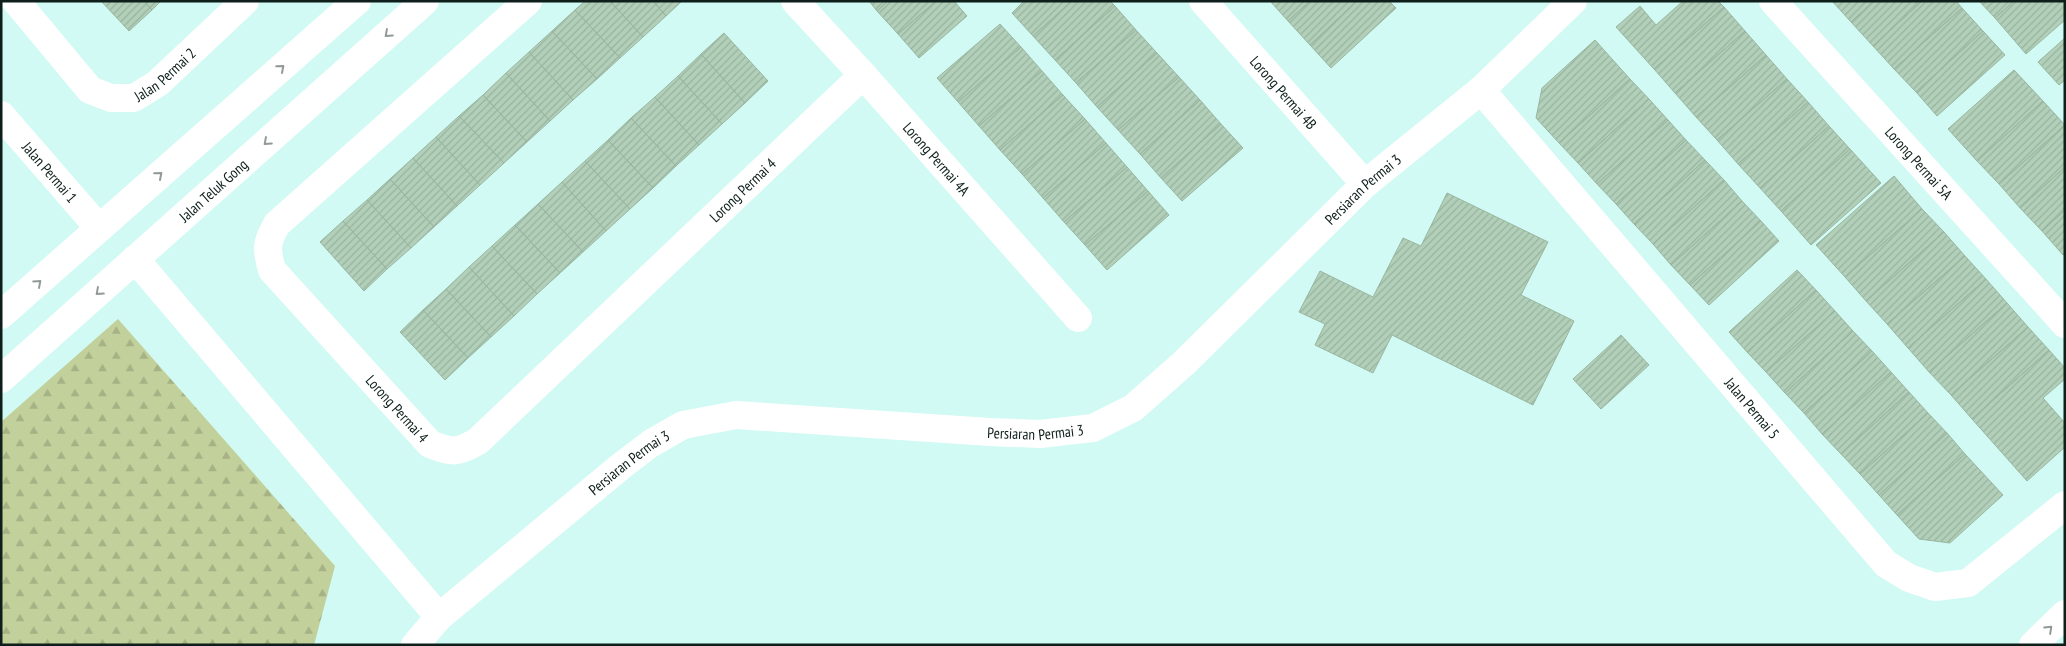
<svg xmlns="http://www.w3.org/2000/svg" width="2066" height="646" viewBox="0 0 2066 646" font-family="'PT Sans Narrow',sans-serif">
<style>
.forest{fill:url(#forest-firs)}
.building{fill:url(#building-hatch);stroke:#99b6a0}
.lines{fill:none;stroke-linecap:round;stroke-linejoin:round}
.minor{stroke:#fff;stroke-width:28}
.secondary{stroke:#fff;stroke-width:28}
.primary{stroke:#fff;stroke-width:28}
.oneway{stroke:#929a98}
.labels{text-anchor:middle;dominant-baseline:central;stroke-width:5;stroke-linejoin:round;paint-order:stroke}
.street-label{font-size:15px;fill:#0d1e1b;stroke:#fdfdfd}
</style>
<defs>
<pattern id="forest-firs" width="22" height="20" patternUnits="userSpaceOnUse" patternTransform="scale(1.25)"><rect width="22" height="20" fill="#c2d09b"/><path d="M5 1l3.5 6h-7zM16 11l3.5 6h-7z" fill="#a6b285"/></pattern>
<pattern id="building-hatch" width="6" height="6" patternUnits="userSpaceOnUse" patternTransform="scale(1.25)"><rect width="6" height="6" fill="#b2d0b9"/><path d="M-1 1l2-2M0 6l6-6M5 7l2-2" fill="none" stroke="#98b29e"/></pattern>
</defs>
<rect width="100%" height="100%" fill="#d0faf3"/>
<path class="forest" d="M118,319L335,566L314,645H1V422Z"/>
<path class="building" d="M101,1H144L152,10L129,31Z
M144,1H161L152,10Z
M585,1H610L643,37L620,58L575,10Z
M610,1H653L666,16L643,37Z
M653,1H682L666,16Z
M869,1H888L877,11Z
M888,1H936L898,34L877,11Z
M936,1H954L967,16L919,58L898,34Z
M1024,1H1072L1033,36L1012,13Z
M1072,1H1110L1115,6L1055,60L1033,36Z
M1270,1H1310L1288,21Z
M1310,1H1357L1310,45L1288,21Z
M1357,1H1389L1396,8L1331,68L1310,45Z
M1683,1H1718L1724,7L1654,69L1616,27L1640,6L1656,25Z
M1832,1H1874L1851,22Z
M1874,1H1922L1873,46L1851,22Z
M1922,1H1956L1962,8L1894,69L1873,46Z
M1979,1H2014L1995,18Z
M2014,1H2065V20L2026,54L1995,18Z
M1115,6L1136,30L1076,83L1055,60Z
M1724,7L1745,31L1675,93L1654,69Z
M1962,8L1983,31L1916,92L1894,69Z
M575,10L620,58L597,79L552,31Z
M1000,24L1021,47L958,102L937,78Z
M1136,30L1157,53L1097,107L1076,83Z
M552,31L597,79L573,100L529,52Z
M1745,31L1766,55L1696,117L1675,93Z
M1983,31L2005,55L1937,116L1916,92Z
M724,33L768,81L745,103L701,54Z
M2065,38V80L2059,85L2038,62Z
M1595,40L1630,79L1559,143L1536,118L1542,88Z
M1021,47L1042,71L979,126L958,102Z
M529,52L573,100L550,121L506,73Z
M1157,53L1179,77L1118,130L1097,107Z
M701,54L745,103L722,124L678,76Z
M1766,55L1787,79L1717,140L1696,117Z
M2014,70L2043,101L1977,161L1948,129Z
M1042,71L1063,95L1000,150L979,126Z
M506,73L550,121L527,142L483,95Z
M678,76L722,124L699,145L655,97Z
M1179,77L1200,100L1140,154L1118,130Z
M1630,79L1649,99L1578,163L1559,143Z
M1787,79L1808,102L1738,164L1717,140Z
M483,95L527,142L504,163L459,116Z
M1063,95L1085,119L1022,174L1000,150Z
M655,97L699,145L676,166L631,118Z
M1649,99L1668,120L1597,184L1578,163Z
M1200,100L1221,124L1161,178L1140,154Z
M2043,101L2065,125L1999,184L1977,161Z
M1808,102L1829,126L1760,188L1738,164Z
M459,116L504,163L480,185L436,137Z
M631,118L676,166L653,188L608,140Z
M1085,119L1106,143L1043,198L1022,174Z
M1668,120L1686,140L1616,204L1597,184Z
M1221,124L1243,148L1182,201L1161,178Z
M2065,125V167L2020,208L1999,184Z
M1829,126L1850,149L1781,211L1760,188Z
M436,137L480,185L457,206L413,158Z
M608,140L653,188L630,209L585,161Z
M1686,140L1705,160L1634,224L1616,204Z
M1106,143L1127,167L1064,222L1043,198Z
M1850,149L1881,183L1811,245L1781,211Z
M413,158L457,206L434,227L390,179Z
M1705,160L1724,180L1653,244L1634,224Z
M585,161L630,209L606,231L562,182Z
M1127,167L1148,191L1085,245L1064,222Z
M2065,167V210L2042,231L2020,208Z
M1894,176L1922,209L1845,277L1816,245Z
M390,179L434,227L411,248L367,200Z
M1724,180L1742,201L1671,265L1653,244Z
M562,182L606,231L583,252L538,204Z
M1148,191L1169,215L1107,270L1085,245Z
M1447,193L1548,242L1521,295L1574,321L1533,405L1392,335L1373,373L1315,345L1325,324L1299,312L1320,271L1373,297L1403,238L1421,246Z
M367,200L411,248L387,269L343,221Z
M1742,201L1761,221L1690,285L1671,265Z
M538,204L583,252L560,273L515,225Z
M1922,209L1944,232L1866,301L1845,277Z
M2065,210V254L2063,255L2042,231Z
M343,221L387,269L364,291L320,242Z
M1761,221L1779,241L1709,305L1690,285Z
M515,225L560,273L537,294L492,246Z
M1944,232L1965,256L1887,324L1866,301Z
M492,246L537,294L514,316L469,267Z
M1965,256L1986,279L1908,348L1887,324Z
M469,267L514,316L491,337L446,289Z
M1797,270L1816,290L1747,352L1729,332Z
M1986,279L2007,303L1929,372L1908,348Z
M446,289L491,337L468,358L423,310Z
M1816,290L1835,311L1766,372L1747,352Z
M2007,303L2028,327L1951,395L1929,372Z
M423,310L468,358L445,380L400,332Z
M1835,311L1853,331L1785,393L1766,372Z
M2028,327L2049,350L1972,419L1951,395Z
M1853,331L1872,351L1804,413L1785,393Z
M1621,335L1649,365L1601,409L1573,379Z
M2049,350L2065,368V379L2043,398L2065,423V447L2027,481L1972,419Z
M1872,351L1891,372L1822,434L1804,413Z
M1891,372L1909,392L1841,454L1822,434Z
M1909,392L1928,413L1860,474L1841,454Z
M1928,413L1947,433L1879,495L1860,474Z
M1947,433L1965,454L1897,515L1879,495Z
M1965,454L2003,495L1950,543L1919,539L1897,515Z"/>
<g class="lines">
<g class="minor">
<path id="s1" d="M16,1L90,90L111,98H134L158,83L245,1"/>
<path id="s2" d="M528,1L277,224C266,243 266,249 272,270L430,444C452,453 458,453 478,441L863,75"/>
<path id="s3" d="M795,1L863,75L1078,318"/>
<path id="s4" d="M1203,1L1365,184"/>
<path id="s5" d="M1773,1L2065,324"/>
<path id="s6" d="M1481,90L1886,564L1909,578L1935,587L1968,583L2065,505"/>
<path id="s7" d="M1,115L99,228"/>
<path d="M135,259L439,617"/>
<path id="s8" d="M415,645L439,617L620,467L650,444L683,425L736,415L990,432L1040,434L1093,428L1133,408L1184,363L1365,184L1481,90L1573,1"/>
</g>
<g class="secondary">
<path d="M1,315L357,1"/>
<path id="s9" d="M1,379L425,1"/>
</g>
<path class="primary" d="M2033,645L2065,614"/>
</g>
<defs><path id="oneway-chevron" d="M-2-3.5L2.5 0L-2 3.5" fill="none" stroke-width="1.6" stroke-linecap="round" stroke-linejoin="round" transform="scale(1.25)"/></defs>
<g class="oneway">
<use href="#oneway-chevron" transform="translate(388 34) rotate(138)"/>
<use href="#oneway-chevron" transform="translate(281 68) rotate(-41)"/>
<use href="#oneway-chevron" transform="translate(267 142) rotate(138)"/>
<use href="#oneway-chevron" transform="translate(159 175) rotate(-41)"/>
<use href="#oneway-chevron" transform="translate(38 283) rotate(-42)"/>
<use href="#oneway-chevron" transform="translate(99 292) rotate(138)"/>
<use href="#oneway-chevron" transform="translate(2049 629) rotate(-43)"/>
</g>
<g class="labels">
<g class="street-label">
<text stroke="none"><textPath href="#s1" startOffset="200">Jalan Permai 2</textPath></text>
<text stroke="none"><textPath href="#s4" startOffset="122">Lorong Permai 4B</textPath></text>
<text stroke="none"><textPath href="#s3" startOffset="212">Lorong Permai 4A</textPath></text>
<text stroke="none"><textPath href="#s5" startOffset="218">Lorong Permai 5A</textPath></text>
<text stroke="none"><textPath href="#s7" startOffset="75">Jalan Permai 1</textPath></text>
<text stroke="none"><textPath href="#s2" startOffset="1035">Lorong Permai 4</textPath></text>
<text stroke="none"><textPath href="#s8" startOffset="1122">Persiaran Permai 3</textPath></text>
<text stroke="none"><textPath href="#s9" startOffset="284">Jalan Teluk Gong</textPath></text>
<text stroke="none"><textPath href="#s2" startOffset="571">Lorong Permai 4</textPath></text>
<text stroke="none"><textPath href="#s6" startOffset="418">Jalan Permai 5</textPath></text>
<text stroke="none"><textPath href="#s8" startOffset="702">Persiaran Permai 3</textPath></text>
<text stroke="none"><textPath href="#s8" startOffset="282">Persiaran Permai 3</textPath></text>
</g>
</g>
<rect width="2066" height="646" fill="none" stroke="#0d1e1b" stroke-width="5"/>
</svg>
